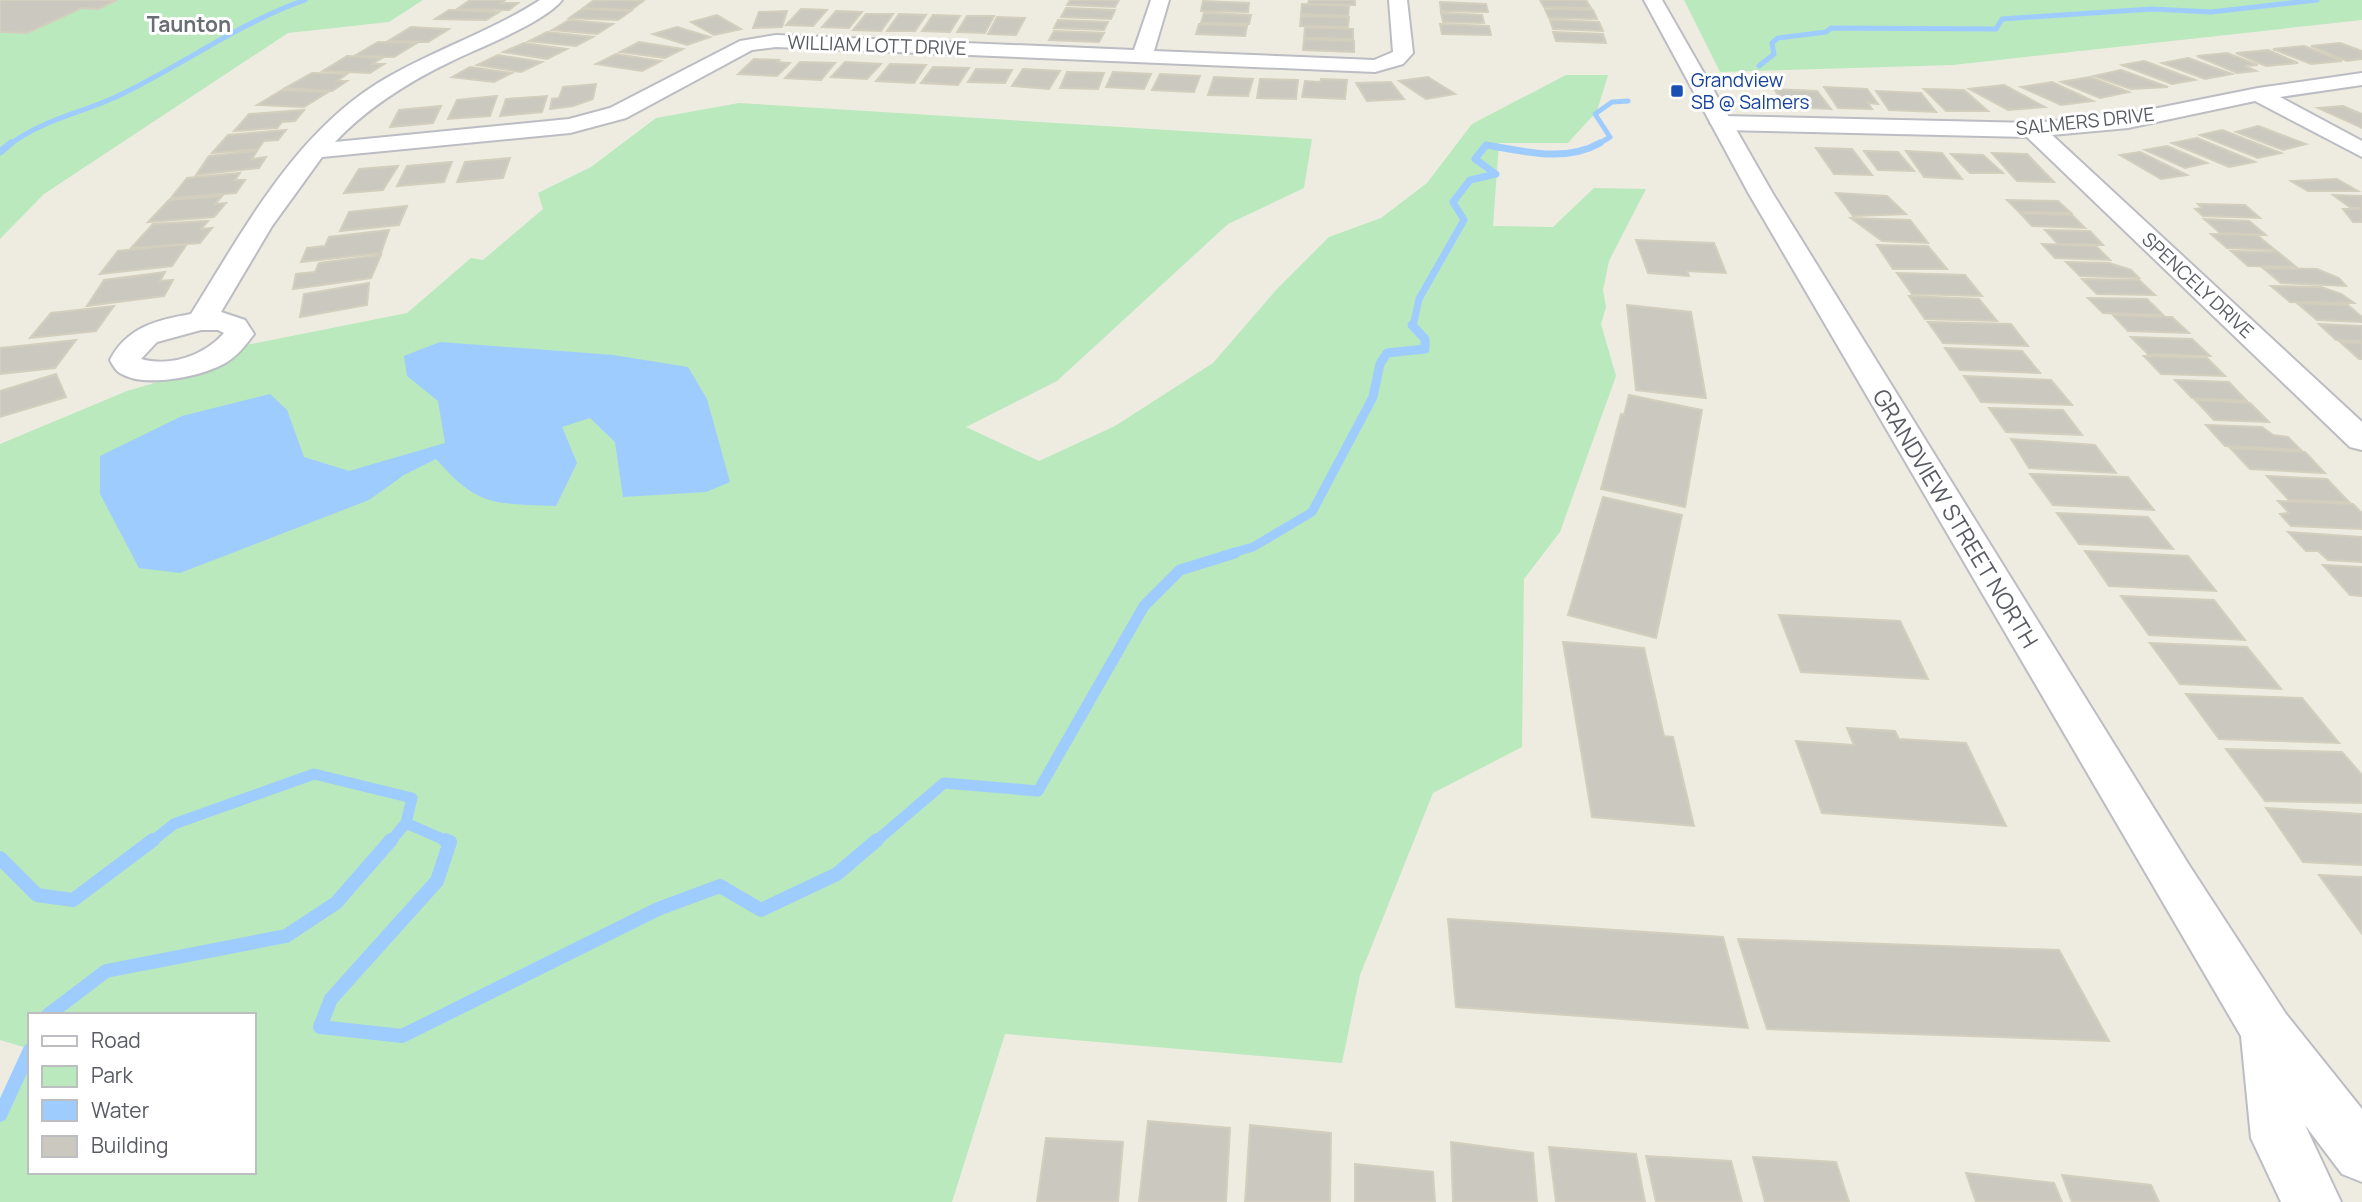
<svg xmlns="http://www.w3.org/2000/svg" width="2362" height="1202" viewBox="0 0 2362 1202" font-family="Manrope,sans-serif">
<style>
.green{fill:#b9e9bd}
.water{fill:#9eccff}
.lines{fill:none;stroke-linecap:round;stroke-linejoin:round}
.stream-far4{stroke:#9eccff;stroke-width:5}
.stream-far3{stroke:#9eccff;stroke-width:7}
.stream-far2{stroke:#9eccff;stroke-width:9}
.stream-far1{stroke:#9eccff;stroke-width:11}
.stream{stroke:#9eccff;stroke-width:14}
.building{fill:#cbc9bf;stroke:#d3cebd;stroke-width:2}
.minor-casing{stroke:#bbbdc3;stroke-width:4}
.tertiary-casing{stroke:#bbbdc3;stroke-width:4}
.minor{fill:#fff;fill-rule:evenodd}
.tertiary{fill:#fff;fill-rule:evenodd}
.transit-dot{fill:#1a4fb4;stroke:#fff;stroke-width:2.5}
.labels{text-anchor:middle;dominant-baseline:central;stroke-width:6;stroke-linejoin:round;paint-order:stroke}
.far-street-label{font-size:19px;fill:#595c63;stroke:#fff}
.far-transit-label{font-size:19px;fill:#164399;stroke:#fff;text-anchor:start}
.far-neighbourhood-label{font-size:21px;font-weight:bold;fill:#696e75;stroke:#fff}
.street-label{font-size:23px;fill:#595c63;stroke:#fff}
</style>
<rect width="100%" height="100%" fill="#eeece0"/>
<path class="green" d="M0,0H423L389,22L288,33L44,194L0,239Z
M1684,0H2362V20L1953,65L1720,72Z
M1566,75H1608L1597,111L1568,143H1499L1493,226L1553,227L1594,188L1646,189L1609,261L1603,290L1606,307L1601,324L1616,376L1560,532L1524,579L1522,747L1433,793L1360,975L1342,1063L1005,1034L952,1202H0V1115L30,1050V1172H254V1015H30V1049L0,1040V444L127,391L192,372L246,345L407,313L471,258L483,260L543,209L538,193L591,167L656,118L739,103L1312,139L1304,188L1228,224L1057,381L966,427L1039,461L1115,426L1213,363L1277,289L1329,237L1381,218L1427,183L1472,124Z"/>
<path class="water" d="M440,342L613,355L688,367L707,399L730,482L706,492L623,497L615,442L590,418L562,427L577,463L556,506C494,503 479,508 436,459L404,475L369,500L180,573L139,568L100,494V456L182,416L270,394L287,410L304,457L349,471L445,443L438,401L407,376L404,356Z"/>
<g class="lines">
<path class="stream-far4" d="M1759,66L1774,54L1772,43L1778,38L1826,32L1831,28L1996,29L2002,19L2152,9L2211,12L2317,0
M9,145C43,119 83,113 120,95C183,65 239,23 305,0
M1597,145L1610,137L1595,114L1612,102L1628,101"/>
<path class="stream-far3" d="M0,152L11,143
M1413,326L1419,299L1464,220L1453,202L1470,180L1496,174L1475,159L1486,145C1523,151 1565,163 1600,143"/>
<path class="stream-far2" d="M1229,554L1253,547L1312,512L1373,397L1380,364L1387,353L1425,349V339L1412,325"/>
<path class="stream-far1" d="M406,823L449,842
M151,842L174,824L314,774L412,798L406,823L390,842
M875,842L944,783L1038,791L1144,606L1180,570L1235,553"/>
<path class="stream" d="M445,840L450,842L437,881L331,999L320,1027L402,1036L658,909L720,886L761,910L837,874L877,840
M0,858L37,895L73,900L153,840
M48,1015L106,971L286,936L336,903L391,840
M0,1115L30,1050"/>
</g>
<path class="building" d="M0,0H117L98,9L82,8L27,33L0,32Z
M470,0H505L501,3H518L509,10L457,9Z
M594,0H623L643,1L631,10L583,8Z
M1070,0H1119L1115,7L1067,5Z
M1309,0H1355V5L1308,4Z
M1540,0H1586L1591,8L1544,7Z
M1203,1L1249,3L1248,12L1201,11Z
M1440,2L1486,4L1488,12L1441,11Z
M1302,4L1349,6L1348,16L1301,14Z
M1066,8L1115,10L1111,19L1061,17Z
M582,9L631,11L618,20L569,18Z
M801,9L827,10L813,26L786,25Z
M1545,9L1593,10L1597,19L1549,18Z
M449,10L499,12L486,20L435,19Z
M787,11L782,27L753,28L759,12Z
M836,11L862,12L849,28L822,27Z
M1204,13L1251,15L1249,24L1201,23Z
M1441,13L1482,15L1484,23L1443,22Z
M866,14H893L881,31L853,30Z
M899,14L926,15L915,31H887Z
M717,15L741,29L714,35L691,22Z
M933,15L960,16L950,32L922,31Z
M967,16H994L985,33L957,32Z
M1301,16L1349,17L1348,27L1300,26Z
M997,17L1025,18L1016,35L988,34Z
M569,20L613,24L597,34L552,30Z
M1058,20L1108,22L1104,30L1054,28Z
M1550,20L1599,22L1603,31L1553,29Z
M1199,24L1247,26L1245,36L1196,34Z
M1440,24L1489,26L1491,35L1442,34Z
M411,27L449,29L428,42L388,41Z
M677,27L710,37L687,45L653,34Z
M1305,27L1353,29V39L1304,38Z
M1054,31L1104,33L1099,42L1049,40Z
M547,32L593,37L576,46L529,41Z
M1553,32L1603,34L1606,43L1556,41Z
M1304,39L1354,41V52L1303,50Z
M378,42L417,43L394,57L354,56Z
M639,42L683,49L665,58L620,52Z
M524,43L567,49L547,59L503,52Z
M2340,43L2362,51V59L2347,61L2311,46Z
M2304,46L2342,61L2311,64L2273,49Z
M2268,50L2298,63L2266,66L2236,53Z
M2227,53L2258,65L2245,66L2256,71L2237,73L2197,56Z
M616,54L661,61L642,71L596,64Z
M498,55L542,62L521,72L477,65Z
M347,56L382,58L372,64H384L370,73L323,71Z
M2188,58L2232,74L2205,79L2162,63Z
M754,59L779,60L777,62L790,63L777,76L738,74Z
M2144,61L2195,80L2172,84L2122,65Z
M800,62L835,63L821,80L785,78Z
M845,62L881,64L867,79L831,77Z
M890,64L926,65L914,83L876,81Z
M470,67L512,73L494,82L452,77Z
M933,67L969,68L958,85L921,83Z
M976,69L1012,70L1005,83L968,82Z
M1023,69L1060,71L1049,89L1012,86Z
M2121,70L2168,87L2131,89L2094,76Z
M1067,72L1104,73L1098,89L1060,88Z
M1113,72L1151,74L1144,89L1106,87Z
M312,73L347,74L337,81H347L332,91L285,88Z
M1160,74L1200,76L1194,92L1152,90Z
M1214,77L1253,79L1248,96L1208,95Z
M1428,77L1455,94L1426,99L1399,81Z
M2090,77L2129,92L2100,98L2061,82Z
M1260,79L1298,80L1296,99L1257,98Z
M1321,79L1347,80L1345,99L1302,97L1305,81L1320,82Z
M1391,82L1404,99L1367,101L1356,83Z
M2052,82L2093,101L2061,105L2021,87Z
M596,84L593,99L573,106L550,109L552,99L559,98L563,87Z
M2004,85L2045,107L2008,110L1969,89Z
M1824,87L1867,89L1878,104L1868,103L1872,109L1838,108Z
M1774,89L1817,91L1831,109L1787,107Z
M1924,89L1964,90L1988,111H1946Z
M282,90L328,92L304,107L257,105Z
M1876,91L1921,93L1936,112L1889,110Z
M497,96L490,116L448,119L457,100Z
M547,96L542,112L500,116L506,99Z
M441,106L433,123L390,127L399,110Z
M2343,106L2362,114V128L2318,108Z
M304,110L295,121L282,122L277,128L234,131L249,114Z
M2258,126L2306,144L2283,150L2236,132Z
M286,130L278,140L264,141L258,149L212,153L228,135Z
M2222,130L2281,153L2258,158L2200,135Z
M2197,138L2255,162L2229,167L2172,143Z
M2167,146L2207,163L2185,168L2145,150Z
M1816,148L1852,149L1872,175L1834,174Z
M257,151L252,159L266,157L259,168L196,175L209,156Z
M1864,151L1898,152L1914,171L1878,170Z
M1906,151L1942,153L1962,179L1924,177Z
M2140,152L2187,175L2161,179L2120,155Z
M1992,153L2027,154L2054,182L2017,181Z
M1951,154L1983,155L2003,173H1970Z
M510,158L503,178L457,182L465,162Z
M452,162L444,182L397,186L407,166Z
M398,166L383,190L344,193L359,169Z
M240,173L235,180H245L236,193L171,198L187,178Z
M2337,179L2358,191H2308L2291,181Z
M1836,193L1887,196L1906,214L1853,216Z
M2333,195L2362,196V208H2351Z
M222,196L215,204L226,203L214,217L148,222L169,200Z
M2007,200L2058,201L2071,213L2019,212Z
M2198,204L2245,205L2260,218L2203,216L2195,209L2202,208Z
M407,206L399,225L340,231L349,212Z
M2343,209H2362V222H2353Z
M2020,213L2072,215L2085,228L2032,226Z
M1851,218L1910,220L1928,243L1882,241Z
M2204,219L2249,221L2266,235L2220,233Z
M208,221L201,229L212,228L200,243L131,248L153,224Z
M389,230L381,253L301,262L307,248L325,246L329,237Z
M2045,230L2090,231L2103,245L2058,244Z
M2211,234L2257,235L2275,250L2227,248Z
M1636,240L1714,243L1726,273L1687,271L1689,276L1648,273Z
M187,244L172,266L100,274L118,251Z
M2042,244L2096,246L2110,260L2055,258Z
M1877,245L1928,246L1947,269H1893Z
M2231,251L2278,252L2296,267L2248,266Z
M381,255L371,278L293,289L296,274L315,272L319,263Z
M2066,262L2109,263L2131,270L2139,278L2080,276Z
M2263,268L2317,269L2339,278L2346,286L2281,283Z
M165,272L160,281L173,280L164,296L87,306L104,280Z
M1897,273L1965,275L1982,296L1912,294Z
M2082,279L2139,280L2155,295L2097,294Z
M369,283L367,305L300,317L304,294Z
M2271,286L2321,287L2341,294L2354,303L2290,302Z
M1909,296L1979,299L1997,321L1925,319Z
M2088,298L2147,299L2163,315L2103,313Z
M2297,303L2348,305L2362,317V322L2317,320Z
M1627,305L1691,312L1706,398L1636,390Z
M114,306L96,331L30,338L51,313Z
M2113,315L2172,317L2189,333L2128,331Z
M1928,322L2011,324L2028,346L1943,343Z
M2319,324L2362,326V341L2336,340Z
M2131,337L2192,339L2210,356L2148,354Z
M76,340L55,368L0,374V348Z
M2340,342L2362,343V359H2359Z
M1945,348L2022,351L2040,373L1960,370Z
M2144,356L2207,358L2225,376L2161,374Z
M56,374L66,397L0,417V391Z
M1964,376L2051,380L2072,405L1981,402Z
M2175,380L2229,382L2247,401L2192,398Z
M1629,395L1702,410L1685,507L1601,489L1621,414L1624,415Z
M2195,400L2250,403L2269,422L2214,420Z
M1989,408L2063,410L2082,435L2006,432Z
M2206,425L2262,427L2273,435L2288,437L2301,450L2225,446Z
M2011,439L2095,445L2116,473L2029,468Z
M2230,448L2305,452L2325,473L2250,469Z
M2030,474L2128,477L2154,510L2053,505Z
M2267,476L2327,479L2349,502L2289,500Z
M1603,497L1682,515L1656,638L1568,615Z
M2278,501L2353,504L2362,513V529L2291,526L2280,514L2289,513Z
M2057,513L2148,517L2173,549L2079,544Z
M2288,532L2362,537V562L2328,560L2318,551H2306Z
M2085,551L2188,556L2216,591L2109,586Z
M2323,565L2362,567V596L2350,595Z
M2121,596L2214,600L2245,640L2149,635Z
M1779,615L1900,621L1928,679L1801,672Z
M1563,642L1644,648L1664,736L1673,737L1694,826L1592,817Z
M2150,643L2247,647L2281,689L2180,684Z
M2186,694L2302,698L2339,743L2219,739Z
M1847,728L1895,731L1899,739L1966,743L2006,826L1822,813L1796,741L1854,745Z
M2226,749L2342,752L2362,775V803L2265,801Z
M2266,808L2362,814V865L2303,862Z
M2319,875L2362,877V934Z
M1448,919L1723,937L1748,1028L1456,1007Z
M1738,939L2059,950L2109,1041L1767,1029Z
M1148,1121L1230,1128L1226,1202H1139Z
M1250,1125L1331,1133L1330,1202H1245Z
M1046,1138L1123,1142L1118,1202H1037Z
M1451,1142L1533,1153L1537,1202H1453Z
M1549,1147L1636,1154L1645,1202H1556Z
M1646,1156L1731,1161L1742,1202H1656Z
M1753,1157L1836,1162L1849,1202H1765Z
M1355,1164L1433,1172L1435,1202H1355Z
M1966,1173L2054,1183L2062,1202H1976Z
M2062,1175L2151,1185L2159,1202H2072Z"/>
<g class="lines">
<defs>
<path id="minor" d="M540,0H562C545,22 481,47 454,60C410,81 369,106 335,142L569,119L610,108L740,41L776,35L1134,50L1151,0H1169L1154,51L1374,60L1393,52L1389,0H1407L1413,53L1403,64L1375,72L776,47L752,50L626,118L570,133L322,157L272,226L221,312L245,320L254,334C246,345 238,355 227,362C204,376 145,389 120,373C116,371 112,364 110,360C127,327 157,320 191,314C243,231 293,136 378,83C430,51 489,33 540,0ZM201,330H218L224,333C204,356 170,367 141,359L157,342Z
M2362,73V85L2280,97L2362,141V157L2255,101L2128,128L2052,135L2362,422V450L2350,447L2027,137L1721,130L1710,123L1721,116L2033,123L2128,114L2258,88Z"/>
<path id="tertiary" d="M1644,0H1662L1773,194L2189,865L2286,1014L2362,1109V1182L2342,1174L2305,1125L2341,1202H2281L2251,1138L2241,1036L1749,194Z"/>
</defs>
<use href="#minor" class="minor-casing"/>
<use href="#tertiary" class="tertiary-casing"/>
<use href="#minor" class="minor"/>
<use href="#tertiary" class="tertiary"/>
</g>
<rect class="transit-dot" x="1670" y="84" width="14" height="14" rx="3.5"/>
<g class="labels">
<g class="far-street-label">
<text transform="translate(877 45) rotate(2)">WILLIAM LOTT DRIVE</text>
<text transform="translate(2085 121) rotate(-6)">SALMERS DRIVE</text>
<text transform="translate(2198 285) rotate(43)">SPENCELY DRIVE</text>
</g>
<g class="far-transit-label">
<text x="1691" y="80">Grandview<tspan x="1691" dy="22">SB @ Salmers</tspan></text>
</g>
<g class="far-neighbourhood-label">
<text x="189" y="24">Taunton</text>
</g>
<g class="street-label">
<text transform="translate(1956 518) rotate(59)">GRANDVIEW STREET NORTH</text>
</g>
</g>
<rect x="28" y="1013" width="228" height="161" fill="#ffffff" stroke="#bdbec1" stroke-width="2"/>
<rect x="42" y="1036" width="35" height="10" fill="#ffffff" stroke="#bdbec1" stroke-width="2"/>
<text x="91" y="1048" font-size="21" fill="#595c63">Road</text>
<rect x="42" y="1066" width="35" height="21" fill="#b9e9bd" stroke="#bdbec1" stroke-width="2"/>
<text x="91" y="1083" font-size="21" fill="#595c63">Park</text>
<rect x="42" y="1100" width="35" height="21" fill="#9eccff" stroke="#bdbec1" stroke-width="2"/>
<text x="91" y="1118" font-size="21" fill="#595c63">Water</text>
<rect x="42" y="1136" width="35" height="21" fill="#cbc9bf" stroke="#bdbec1" stroke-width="2"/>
<text x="91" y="1153" font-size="21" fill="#595c63">Building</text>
</svg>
